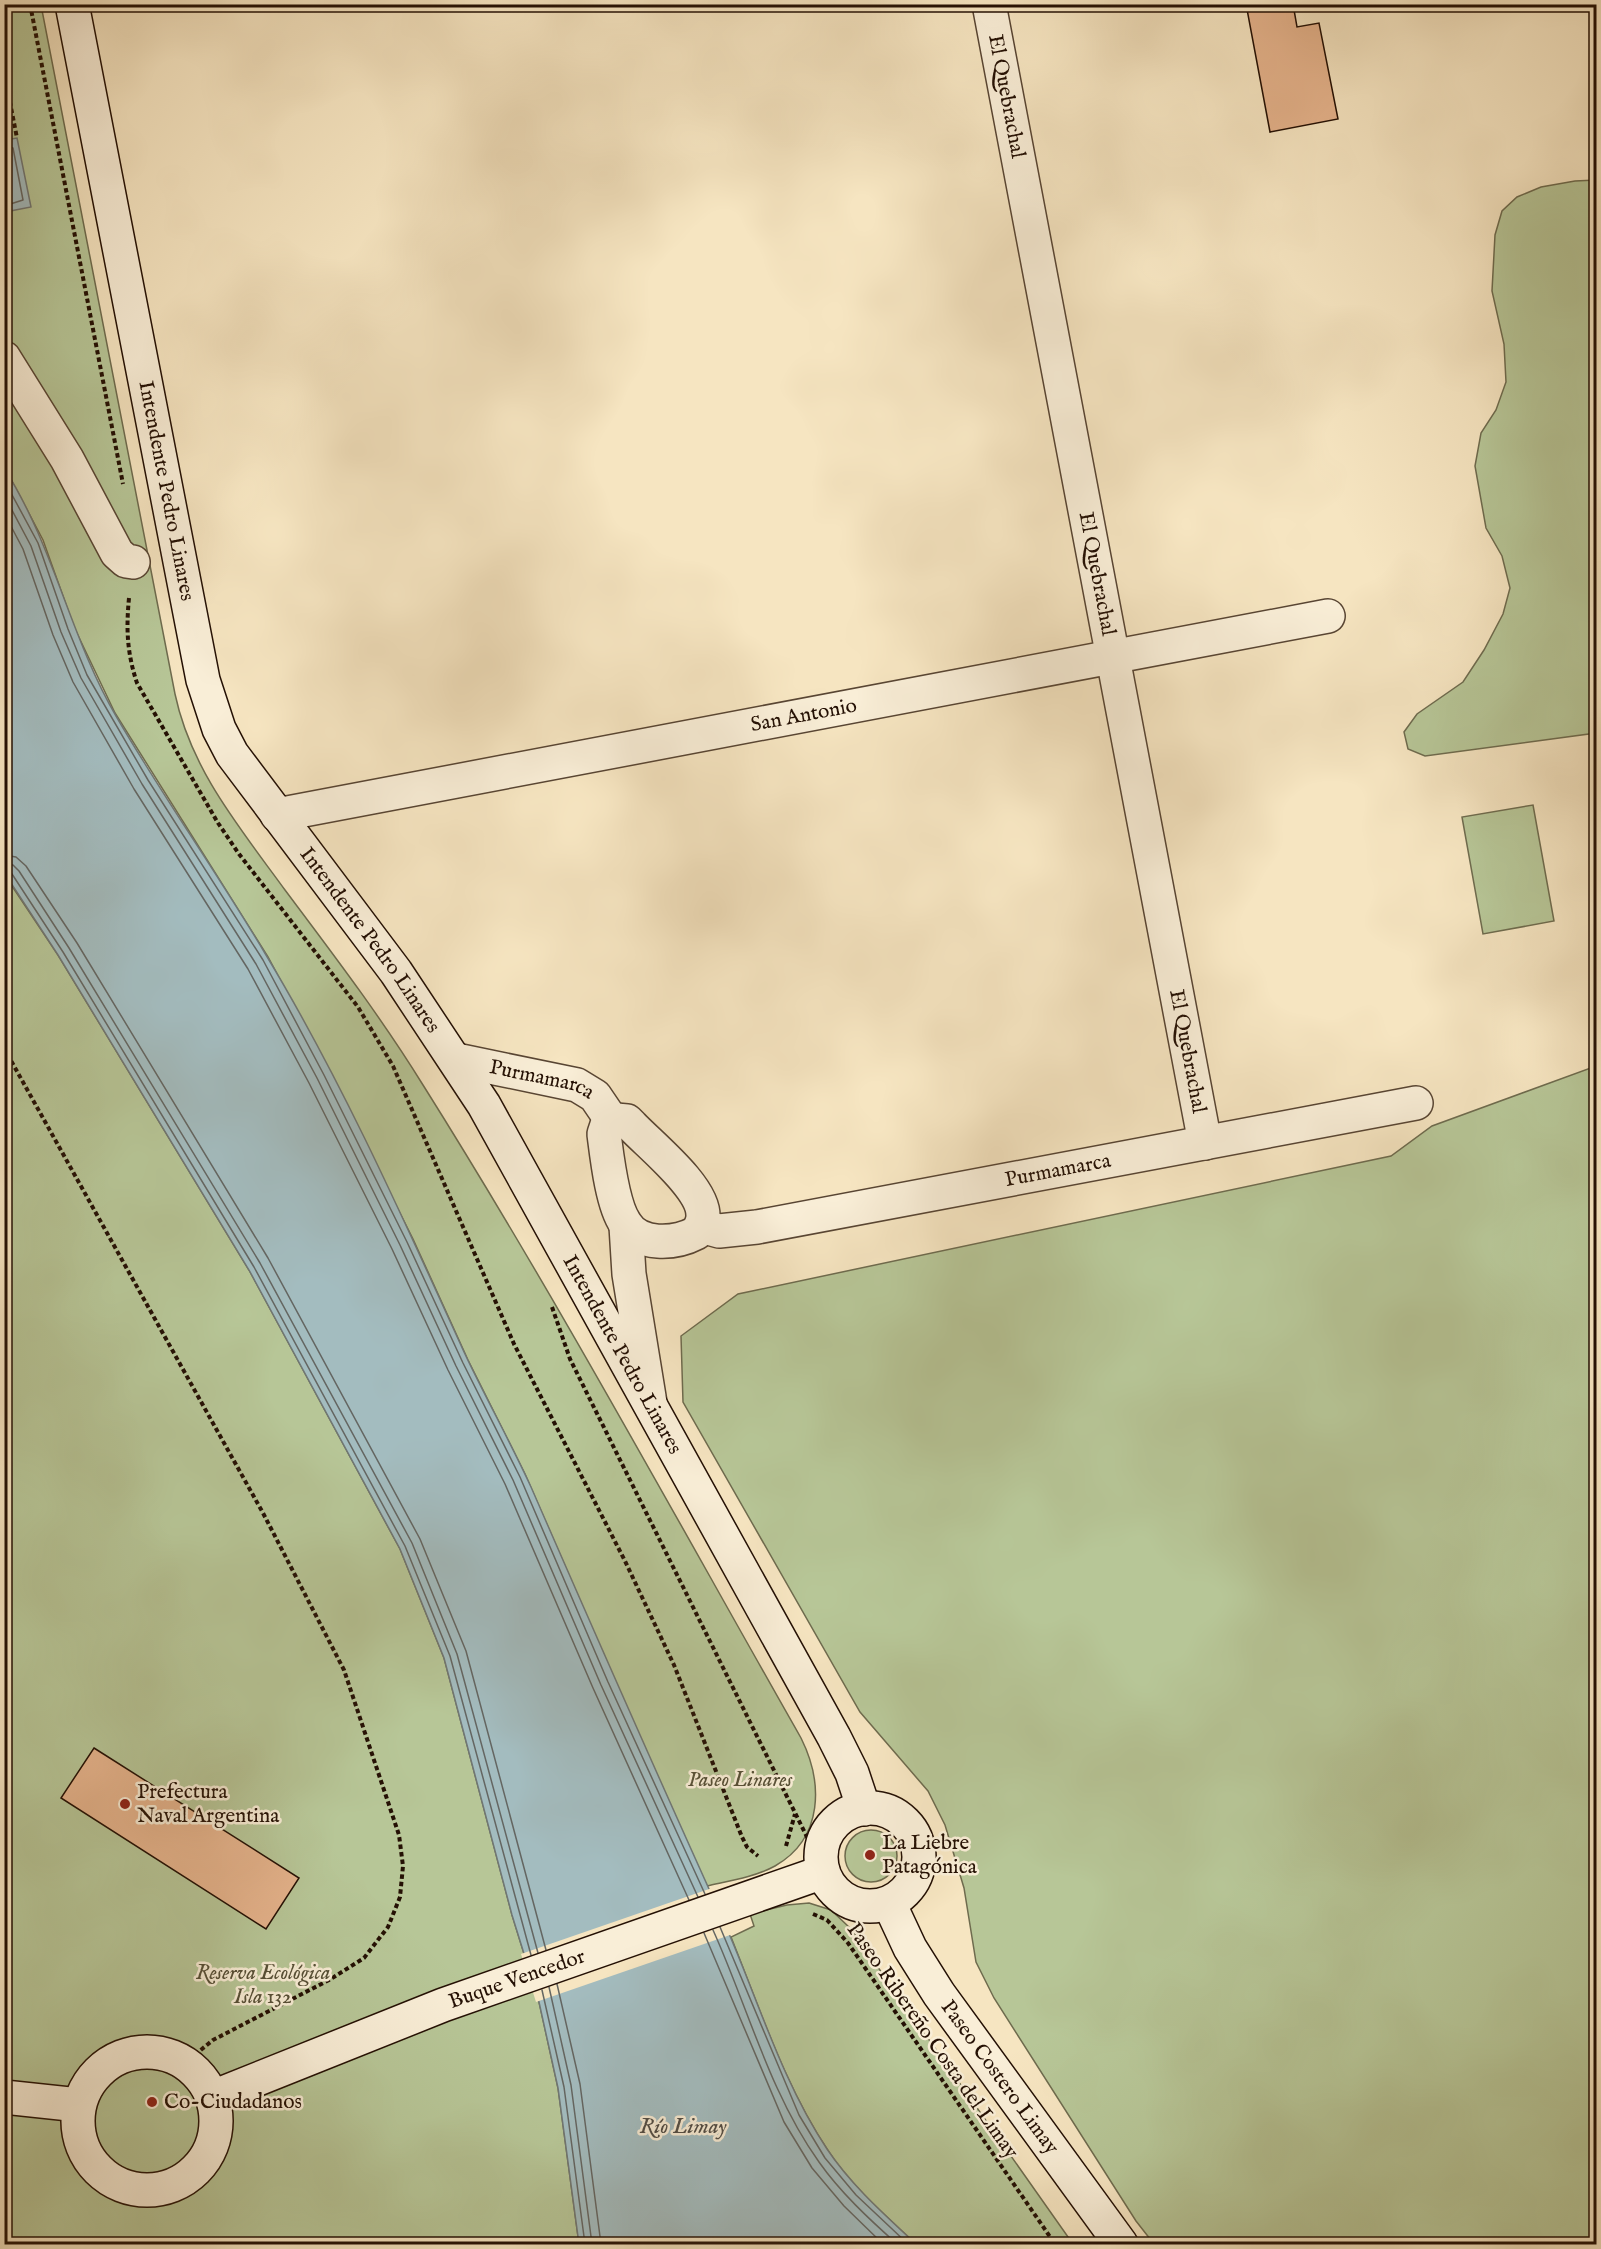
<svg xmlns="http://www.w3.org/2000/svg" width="1601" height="2249" viewBox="0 0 1601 2249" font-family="'IM FELL English',serif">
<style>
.green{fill:#b7c697;stroke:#6e6b4e;stroke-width:1.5}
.water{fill:#a3bcbf;stroke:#707774;stroke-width:1.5}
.pier{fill:#f6e5c1}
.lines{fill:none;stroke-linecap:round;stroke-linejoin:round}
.shore{stroke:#646662;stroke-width:1.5}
.building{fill:#e5b38c;stroke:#241004;stroke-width:1.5}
.street-casing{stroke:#584533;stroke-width:36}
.secondary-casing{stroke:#241004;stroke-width:36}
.path{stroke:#241004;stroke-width:4;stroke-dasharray:4.5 3;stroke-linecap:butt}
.street{stroke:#f9eed7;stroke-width:33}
.secondary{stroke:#f9eed7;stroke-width:33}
.poi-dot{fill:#8f2418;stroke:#f9eed7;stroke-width:2}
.labels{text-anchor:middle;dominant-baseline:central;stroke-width:5;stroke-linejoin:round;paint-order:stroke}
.street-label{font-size:21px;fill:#241004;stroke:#f9eed7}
.park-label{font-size:21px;font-style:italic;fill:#575037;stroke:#f9eed7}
.poi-label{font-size:21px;fill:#241004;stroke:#f9eed7;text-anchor:start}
.water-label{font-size:22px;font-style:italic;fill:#504c45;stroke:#f9eed7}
</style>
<rect width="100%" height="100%" fill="#f6e5c1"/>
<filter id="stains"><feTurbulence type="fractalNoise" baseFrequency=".00333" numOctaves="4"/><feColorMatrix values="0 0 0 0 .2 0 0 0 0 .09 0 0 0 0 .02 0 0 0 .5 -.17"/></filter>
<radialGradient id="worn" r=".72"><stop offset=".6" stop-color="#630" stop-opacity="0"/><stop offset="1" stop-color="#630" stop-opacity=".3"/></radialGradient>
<path class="green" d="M4,5H41L175,694C191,770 240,828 285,890C333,954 381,1017 423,1085C557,1298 677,1520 801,1738C823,1782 824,1838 775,1866C755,1877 729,1881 707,1886L614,1679L525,1474L468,1360L413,1239L329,1072L268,957L115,713L74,627L43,540L5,468Z
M1596,180V733L1425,756L1408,749L1404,732L1417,714L1463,682L1484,650L1503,614L1510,588L1502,556L1486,528L1475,466L1481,433L1496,410L1506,382L1504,344L1492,291L1495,235L1502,211L1517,197L1541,187L1575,181Z
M1533,805L1554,921L1483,934L1462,817Z
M4,874L58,955L249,1270L400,1549L444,1658L512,1915L539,2002L558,2088L579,2244H5Z
M1596,1066V2244H1154L1136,2221L994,1998L976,1962L964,1888L945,1825L928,1791L860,1712L683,1402L681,1336L738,1294L1391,1156L1432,1126Z
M845 1856a26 26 0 1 1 52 0a26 26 0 1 1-52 0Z
M809,1903L831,1910L851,1929L1073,2244H916C886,2216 852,2187 829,2152C785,2087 760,2009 731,1937L754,1926L750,1914L787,1905Z"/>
<path class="water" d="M17,138L31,207L5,212V140Z
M4,468C54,546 70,637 116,716C163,797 218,874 266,955C342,1081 403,1218 464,1352C485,1397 510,1441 531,1487C593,1629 655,1770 719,1911C755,1989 779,2077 827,2149C851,2185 885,2215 916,2244H579L558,2088L539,2002L512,1915L444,1658L400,1549L249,1270L58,955L5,874Z"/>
<path class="pier" d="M712,1888L733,1934L536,2002L521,1954Z"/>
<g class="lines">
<path class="shore" d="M4,146L13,148L23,200L4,206
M4,480L38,543L68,629L87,675L148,780L263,960L324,1075L407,1242L463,1363L520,1477L608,1682L705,1894
M4,495L31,546L61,632L81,678L142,784L256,964L317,1078L400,1245L456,1366L513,1480L601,1685L698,1897
M4,513L23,549L53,635L73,682L134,789L248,969L309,1083L392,1249L448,1370L505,1484L593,1688L689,1900
M4,855L16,857L26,866L77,943L268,1258L420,1539L466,1651L546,1950
M4,864L13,865L19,871L69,948L260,1263L412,1543L457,1654L538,1953
M4,871L12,874L63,952L254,1267L405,1546L450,1656L531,1955
M720,1927L799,2115L825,2158L856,2195L908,2244
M713,1930C747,2005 770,2094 819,2162C840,2192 869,2219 897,2244
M704,1933L784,2122L812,2168L844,2206L883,2244
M557,1984L580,2084L601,2244
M549,1987L571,2085L592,2244
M542,1990L564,2087L585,2244"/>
</g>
<path class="building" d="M1246,4H1293L1297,27L1319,23L1338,119L1270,132Z
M94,1748L299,1878L266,1929L61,1798Z"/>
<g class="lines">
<defs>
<g id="street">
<path id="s1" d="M989,4L1205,1143"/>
<path d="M4,358L67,459L117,553L126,561L133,562"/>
<path id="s2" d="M277,815L1328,616"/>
<path id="s3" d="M456,1060L577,1085L595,1096L612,1121"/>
<path d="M616,1120L627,1121L632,1126C651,1146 704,1188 703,1216C703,1223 700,1228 696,1233C675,1244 639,1247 625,1223C612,1204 607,1157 604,1134L607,1125Z"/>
<path d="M626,1226L629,1274L650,1403"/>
<path id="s4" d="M701,1226L719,1231L757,1227L1416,1103"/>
</g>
<g id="secondary">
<path id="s5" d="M72,4L203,680L219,729L232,754L396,972L484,1105L834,1737L852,1773L864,1809"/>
<circle cx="870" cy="1857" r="49"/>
<path id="s6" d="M889,1903L910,1948L939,1994L1121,2244"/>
<circle cx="147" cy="2121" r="69"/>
<path d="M4,2097L79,2105"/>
<path id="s7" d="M213,2097L443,2005L823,1872"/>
</g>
</defs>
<use href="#street" class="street-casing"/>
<use href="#secondary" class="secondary-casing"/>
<path class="path" d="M30,4L123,484
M4,72L17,138
M129,598C126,629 127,653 137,683L218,823L239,854L358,1007L393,1066L514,1344L625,1561L674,1665L742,1837L747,1847L758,1856
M4,1048L263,1513L344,1670L399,1835L403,1866L400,1897L388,1927L364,1958L329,1980L213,2040L186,2062
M552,1307L570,1359L809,1841
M786,1846L795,1814
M813,1914L827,1920L848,1943L1055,2244"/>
<use href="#street" class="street"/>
<use href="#secondary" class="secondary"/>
</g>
<g class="poi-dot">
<circle cx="125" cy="1804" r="6"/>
<circle cx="870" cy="1855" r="6"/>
<circle cx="152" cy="2102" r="6"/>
</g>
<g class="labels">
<g class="street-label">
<text stroke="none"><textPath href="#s1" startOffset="94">El Quebrachal</textPath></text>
<text stroke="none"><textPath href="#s5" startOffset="496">Intendente Pedro Linares</textPath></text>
<text stroke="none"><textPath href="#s1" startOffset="580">El Quebrachal</textPath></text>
<text stroke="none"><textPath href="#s2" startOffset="536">San Antonio</textPath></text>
<text stroke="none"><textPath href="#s5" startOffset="1000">Intendente Pedro Linares</textPath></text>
<text stroke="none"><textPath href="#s1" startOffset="1066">El Quebrachal</textPath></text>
<text stroke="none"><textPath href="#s3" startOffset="88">Purmamarca</textPath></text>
<text stroke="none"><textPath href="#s4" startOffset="363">Purmamarca</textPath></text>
<text stroke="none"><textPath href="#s5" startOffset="1486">Intendente Pedro Linares</textPath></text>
<text stroke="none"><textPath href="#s7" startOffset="326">Buque Vencedor</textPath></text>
<text transform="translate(932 2041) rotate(55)">Paseo Ribereño Costa del Limay</text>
<text stroke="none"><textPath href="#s6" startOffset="207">Paseo Costero Limay</textPath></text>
</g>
<g class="park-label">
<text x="740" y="1780">Paseo Linares</text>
<text x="263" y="1973">Reserva Ecológica<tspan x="263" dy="24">Isla 132</tspan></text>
</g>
<g class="poi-label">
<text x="137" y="1792">Prefectura<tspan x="137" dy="24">Naval Argentina</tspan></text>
<text x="882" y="1843">La Liebre<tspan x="882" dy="24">Patagónica</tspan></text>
<text x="164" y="2102">Co-Ciudadanos</text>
</g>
<g class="water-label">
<text x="683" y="2127">Río Limay</text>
</g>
</g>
<rect width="1601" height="2249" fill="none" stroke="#f6e5c1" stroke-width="24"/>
<rect x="6" y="6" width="1589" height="2237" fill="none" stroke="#241004" stroke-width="3"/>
<rect x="12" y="12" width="1577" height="2225" fill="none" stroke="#241004" stroke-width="1.5"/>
<rect width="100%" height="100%" filter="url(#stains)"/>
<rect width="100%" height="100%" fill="url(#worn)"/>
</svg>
